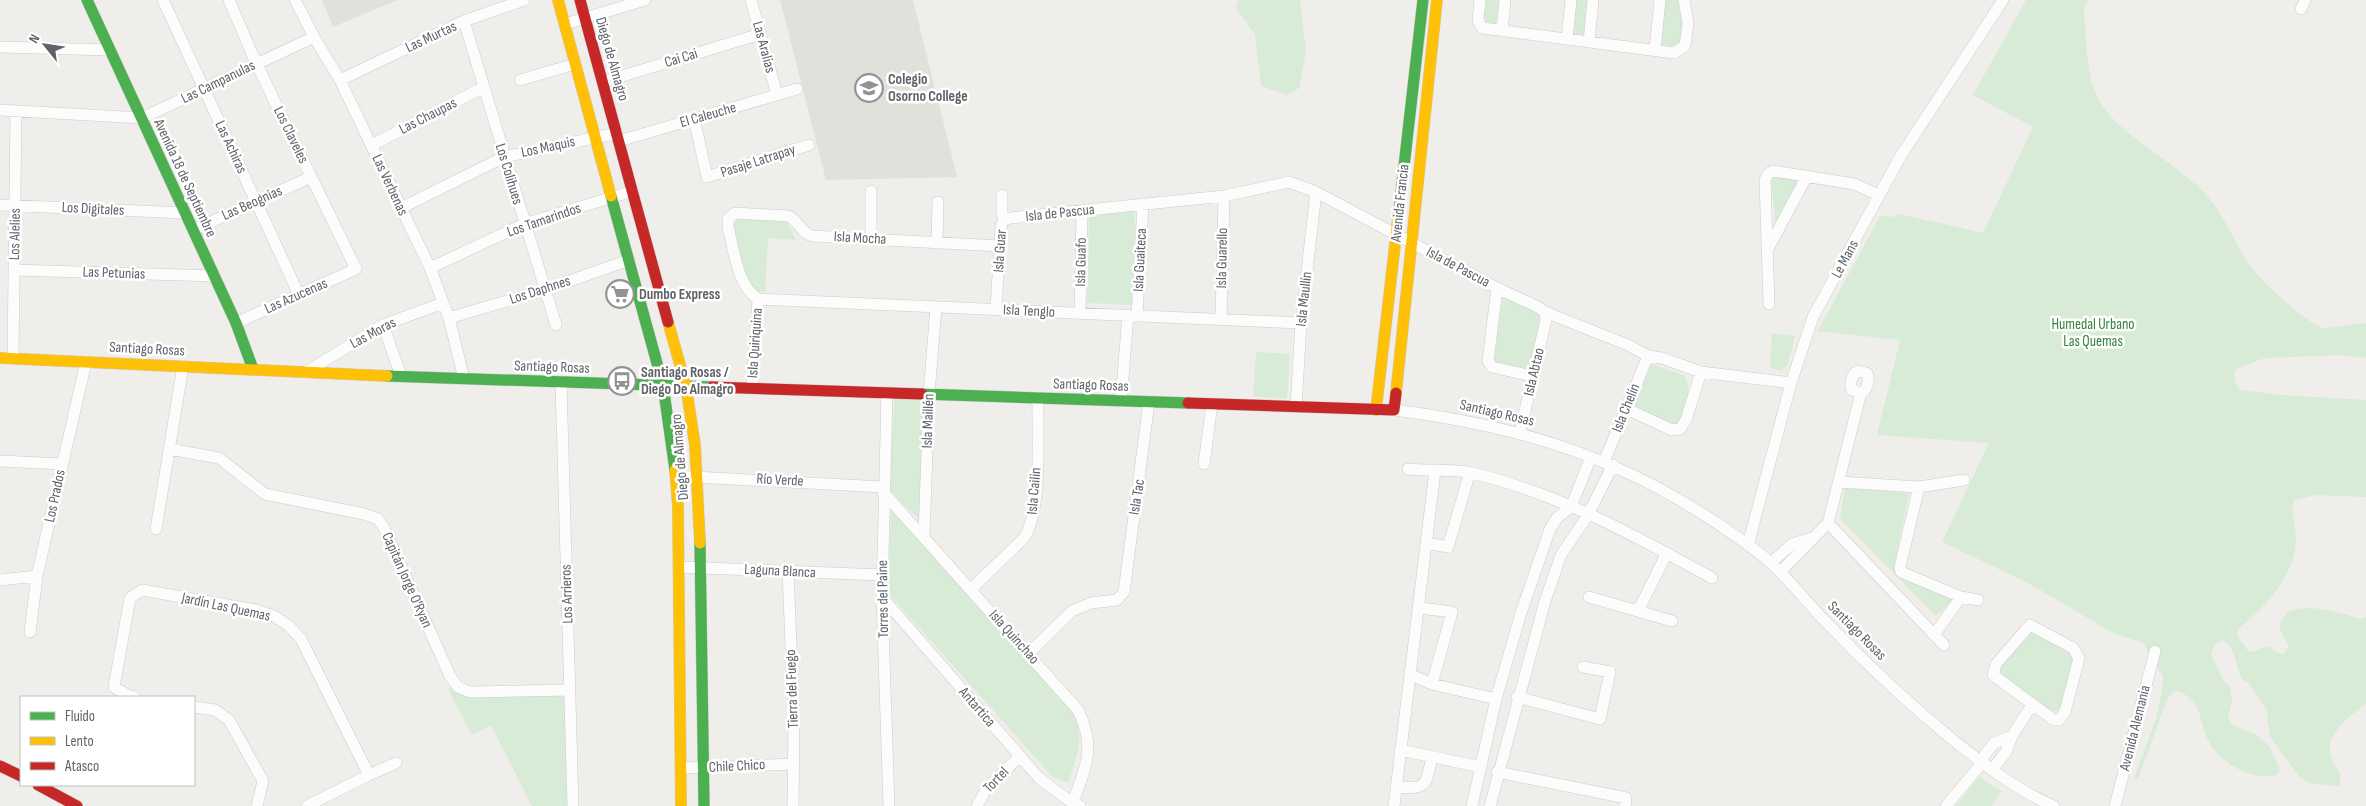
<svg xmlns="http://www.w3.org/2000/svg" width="2366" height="806" viewBox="0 0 2366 806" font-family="'Sofia Sans Condensed',sans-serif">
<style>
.education{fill:#e2e0da}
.green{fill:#d8ebd6}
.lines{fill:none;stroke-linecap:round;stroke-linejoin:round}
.street-casing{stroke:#cbcccc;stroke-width:12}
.fast-casing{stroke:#cacacb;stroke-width:12}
.slow-casing{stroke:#cacacb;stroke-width:12}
.jam-casing{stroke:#cacacb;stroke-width:12}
.street{stroke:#fdfcfc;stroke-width:11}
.fast{stroke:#4caf50;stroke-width:11}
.slow{stroke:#ffc107;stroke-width:11}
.jam{stroke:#c62828;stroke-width:11}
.labels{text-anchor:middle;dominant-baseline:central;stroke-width:5;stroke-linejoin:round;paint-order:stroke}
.street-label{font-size:15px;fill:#5f6368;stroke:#fff}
.poi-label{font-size:15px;font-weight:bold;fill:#5f6368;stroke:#fff;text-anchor:start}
.park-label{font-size:15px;fill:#348238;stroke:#fff}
</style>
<rect width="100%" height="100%" fill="#efeeea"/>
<path class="education" d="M322,0H398L333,27Z
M780,0H913L957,177L826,180Z"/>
<path class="green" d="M1238,0H1300L1306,51L1299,88L1288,95L1261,86L1255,34L1236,8Z
M1485,0H1499L1496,25L1482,24Z
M1575,0H1589L1586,35L1571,33Z
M1664,0H1679C1682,15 1688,35 1675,46L1660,45Z
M2026,0H2089L2085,6L2084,13C2087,42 2085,80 2102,105C2125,140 2179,163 2208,197C2224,216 2233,239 2246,259C2256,278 2302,319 2322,328L2366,323V358L2339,355L2265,358L2236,369L2234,380L2240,390L2282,395L2366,400V497L2315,495L2294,500C2290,512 2296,525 2296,538C2296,576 2264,608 2237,630L2238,637L2249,652C2256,652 2262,645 2269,647C2275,649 2277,654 2284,654L2289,646C2281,630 2274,629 2288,612C2313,603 2336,612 2361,619L2366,617V703C2340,725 2315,741 2341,775L2339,786L2316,784L2305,781L2299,776L2271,738L2267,721L2268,712L2248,682L2243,680C2235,667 2237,649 2223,640L2214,645L2211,654L2222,678L2230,687L2232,700L2228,718C2233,730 2253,730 2262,739C2272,748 2276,759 2280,771L2277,775C2250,782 2214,760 2205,733C2198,712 2201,705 2180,691L2173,692L2168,697L2138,779L2134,778L2156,719L2163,685V676L2143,643L2113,633L2028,583L1942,542L1989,443L1877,435L1900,340L1818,331L1880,216L1891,217L1899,214L1983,233L2033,127L1973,95Z
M1777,174L1802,177L1776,228L1771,179Z
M1135,211L1133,305L1087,303L1089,216Z
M743,217L787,222L796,240L768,238L765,292L755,291L747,283L733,226L736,220Z
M1503,295L1540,315L1544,323L1528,373L1498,366L1494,360Z
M1772,333L1795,336L1788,363L1782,371L1770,368Z
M1256,352L1290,354L1287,399L1253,396Z
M1652,364L1685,376C1692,394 1688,409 1678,425L1669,426L1635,409L1634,405Z
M895,393L927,395L920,520L889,490Z
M1845,487L1909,493L1894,566L1900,576L1958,595L1936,616L1840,519Z
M891,510L1057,693C1062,699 1070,707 1074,714C1085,737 1076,760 1068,783L1052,776L888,593Z
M2034,631L2071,652L2074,658L2060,707L2057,711H2050L1998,673L1999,668L2028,632Z
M447,687L465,696L565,695L567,806H532L491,725L472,735Z
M1979,777L2002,791L1991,806H1956Z"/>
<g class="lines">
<defs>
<path id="street" d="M163,0L299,295
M229,0L256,63L356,269L236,323
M295,0L314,37L340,80L430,268L449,318L464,379
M751,0L777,95
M1480,0L1478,20L1482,28L1674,53L1685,46L1688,23L1684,0
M2301,9L2305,0
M464,21L556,325
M565,24L645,0
M1502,31L1505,0
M1567,39L1571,0
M1589,42L1593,0
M0,47L110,50
M1655,50L1660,0
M340,80L464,21L524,0
M520,80L575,64
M603,82L760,34
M0,110L142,118L314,37
M694,118L707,177L809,145
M619,141L797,89
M372,145L484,87
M0,205L185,213
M401,208L504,157L617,133
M1004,220L1010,218L1224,196L1289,182L1316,192L1497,288L1538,307L1545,312L1628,345L1648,356L1662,358L1701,372L1791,383
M193,230L311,177
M871,239V191
M937,243L938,202
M1769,247L1807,176
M430,268L524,224L633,191
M14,270L215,276
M1497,288L1488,361L1492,367L1532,376
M758,299L1301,323
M758,299C737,285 734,250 728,227V219L735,213L788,216C799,220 800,233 812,236L1000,246
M1769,304L1765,180L1768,174L1773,171L1854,184L1879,195
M996,309L1001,226L1004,220L1002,214V195
M1080,313L1082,210
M1137,316L1143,204
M449,318L544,290L629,260
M1221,319L1224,196
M383,325L401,376
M13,358L16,111
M306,372L383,325L443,303
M561,382L573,806
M752,388L758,299
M887,393L882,597L889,806
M1121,401L1128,315
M1296,407L1301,323L1316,192
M1627,409L1672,430L1680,429L1686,420L1701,372
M1394,410C1512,425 1612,454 1712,520C1733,534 1755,548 1773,565C1791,582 1807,602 1824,620C1866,664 1911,706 1958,744C1989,768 2018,791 2054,806
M1520,432L1546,320L1545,312
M169,449L219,458L265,494L364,514L378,519L384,528L450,676L458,687L470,692L570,690
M0,461L62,464
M1604,462L1648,356
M1204,464L1212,404
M1408,469C1428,471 1453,469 1472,473C1558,493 1636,536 1712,578
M676,476L883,487
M1839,482L1919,487L1964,480
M1919,487L1900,567L1901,572L1961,597L1978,600
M883,492L1078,710C1097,748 1085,770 1071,806
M1828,523L1944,645
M156,529L183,366
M924,536L929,394L936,307
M1427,543L1448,547L1470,472
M1748,545L1791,383L1813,317L1900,157L2003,0
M1771,563L1792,544L1812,538
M678,567L882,575
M788,571L794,719L793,806
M1780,572L1828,523L1861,393C1867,391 1870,379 1867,373L1858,371C1852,374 1849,384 1852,390L1861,393
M0,580L37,576
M971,589L1024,538C1043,508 1037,435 1038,398
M882,597L1039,778L1072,803L1080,806
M1589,597L1672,621
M1420,608L1452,612L1432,684
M1638,611L1667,553
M2030,625L2073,648L2079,658L2065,712L2059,720H2054L1993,675L1996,664Z
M30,632L37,576L86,362
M1934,635L1961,597
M1028,654L1072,611L1091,603L1117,600L1124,592L1149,402
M1411,675L1432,684L1496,699
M134,697L129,696L114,687L130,598L142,590L256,610L274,616L289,626L301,639L369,775L307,806
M1517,697L1600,719L1610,672L1583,667
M194,707L215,710L229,720L263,781L257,806
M1400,750L1481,767
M1980,761L1994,743L2012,736
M681,768L794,764
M1992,770L2006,752L2012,736L2032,705
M1497,772L1626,798L1625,806
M369,775L396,763
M1396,787C1428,789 1425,787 1432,757
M977,806L986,789L1020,756
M1394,806L1435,471
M1472,806L1496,699L1521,613L1550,529L1557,518L1571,507L1591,457
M1490,806L1545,601L1561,555L1588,515L1613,465
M1946,806L1982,763
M2115,806L2155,651"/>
<path id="fast" d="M87,0L236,323L253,369
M611,196L663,385L675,470
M1399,210L1423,0
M387,376L712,387
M922,394L1188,403
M700,543L704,806"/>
<path id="slow" d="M558,0L611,196
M668,322L686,386L695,445L700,543
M0,358L387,376
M1396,393L1437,0
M1376,410L1399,210
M675,470L678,507L681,806"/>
<path id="jam" d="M580,0L668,322
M712,387L922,394
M1188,403L1394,410L1396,393
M0,766L21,776
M38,785L77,806"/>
</defs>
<use href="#street" class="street-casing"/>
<use href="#fast" class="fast-casing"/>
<use href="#slow" class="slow-casing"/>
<use href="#jam" class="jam-casing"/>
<use href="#street" class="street"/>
<use href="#fast" class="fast"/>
<use href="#slow" class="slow"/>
<use href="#jam" class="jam"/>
</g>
<defs>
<symbol id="school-ring" viewBox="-11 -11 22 22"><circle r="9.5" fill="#fff" stroke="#919496" stroke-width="1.5"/><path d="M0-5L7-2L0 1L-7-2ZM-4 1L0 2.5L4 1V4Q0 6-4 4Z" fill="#919496"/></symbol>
<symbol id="supermarket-ring" viewBox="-11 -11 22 22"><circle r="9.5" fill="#fff" stroke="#919496" stroke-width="1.5"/><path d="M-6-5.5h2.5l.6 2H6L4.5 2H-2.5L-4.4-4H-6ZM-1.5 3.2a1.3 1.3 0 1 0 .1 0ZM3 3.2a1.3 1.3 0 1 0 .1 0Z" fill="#919496"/></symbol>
<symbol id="bus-ring" viewBox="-11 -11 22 22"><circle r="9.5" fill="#fff" stroke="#919496" stroke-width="1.5"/><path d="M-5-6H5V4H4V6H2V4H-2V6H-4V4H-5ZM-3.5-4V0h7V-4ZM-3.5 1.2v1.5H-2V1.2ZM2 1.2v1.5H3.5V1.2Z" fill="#919496"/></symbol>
</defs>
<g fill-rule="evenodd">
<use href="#school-ring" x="853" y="72" width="32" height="32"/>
<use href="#supermarket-ring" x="604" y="278" width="32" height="32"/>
<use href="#bus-ring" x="606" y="365" width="32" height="32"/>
</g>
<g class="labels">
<g class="street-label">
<text transform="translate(431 37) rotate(-25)">Las Murtas</text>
<text transform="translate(764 47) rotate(75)">Las Aralias</text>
<text transform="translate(681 58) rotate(-17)">Cai Cai</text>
<text transform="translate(612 59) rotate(74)">Diego de Almagro</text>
<text transform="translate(218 82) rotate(-26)">Las Campanulas</text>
<text transform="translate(708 115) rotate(-16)">El Caleuche</text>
<text transform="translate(428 116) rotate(-27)">Las Chaupas</text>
<text transform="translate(291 135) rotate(64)">Los Claveles</text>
<text transform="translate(231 147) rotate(65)">Las Achiras</text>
<text transform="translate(548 147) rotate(-12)">Los Maquis</text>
<text transform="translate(758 161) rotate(-18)">Pasaje Latrapay</text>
<text transform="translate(509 174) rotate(73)">Los Colihues</text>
<text transform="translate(185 178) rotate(65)">Avenida 18 de Septiembre</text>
<text transform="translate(390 185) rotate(65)">Las Verbenas</text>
<text transform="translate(252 203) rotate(-24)">Las Beognias</text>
<text transform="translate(1400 203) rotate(-84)">Avenida Francia</text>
<text transform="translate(93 209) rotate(3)">Los Digitales</text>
<text transform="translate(1060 213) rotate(-6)">Isla de Pascua</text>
<text transform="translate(544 220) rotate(-19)">Los Tamarindos</text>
<text transform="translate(15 234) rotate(-89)">Los Alelies</text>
<text transform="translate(860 238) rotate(3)">Isla Mocha</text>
<text transform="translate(1000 251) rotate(-86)">Isla Guar</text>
<text transform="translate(1222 258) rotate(-89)">Isla Guarello</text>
<text transform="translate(1845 259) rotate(-62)">Le Mans</text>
<text transform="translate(1140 260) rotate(-87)">Isla Guaiteca</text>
<text transform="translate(1081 262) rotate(-89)">Isla Guafo</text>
<text transform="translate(1458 267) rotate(28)">Isla de Pascua</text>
<text transform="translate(114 273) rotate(2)">Las Petunias</text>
<text transform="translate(540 290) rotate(-18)">Los Daphnes</text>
<text transform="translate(296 296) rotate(-24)">Las Azucenas</text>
<text transform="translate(1304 299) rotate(-84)">Isla Maullín</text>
<text transform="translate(1029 311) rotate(3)">Isla Tenglo</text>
<text transform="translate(373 333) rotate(-28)">Las Moras</text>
<text transform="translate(755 343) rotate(-86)">Isla Quiriquina</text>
<text transform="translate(147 349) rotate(3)">Santiago Rosas</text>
<text transform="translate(552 367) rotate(2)">Santiago Rosas</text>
<text transform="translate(1534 372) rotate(-77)">Isla Abtao</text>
<text transform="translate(1091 385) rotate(2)">Santiago Rosas</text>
<text transform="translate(1626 408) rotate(-68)">Isla Chelín</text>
<text transform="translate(1497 413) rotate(13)">Santiago Rosas</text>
<text transform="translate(928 421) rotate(-88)">Isla Maillén</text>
<text transform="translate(680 457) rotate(-95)">Diego de Almagro</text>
<text transform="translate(780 480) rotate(3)">Río Verde</text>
<text transform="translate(1034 491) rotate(-85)">Isla Cailin</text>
<text transform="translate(55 496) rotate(-78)">Los Prados</text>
<text transform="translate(1137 497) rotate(-81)">Isla Tac</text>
<text transform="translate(780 571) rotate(3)">Laguna Blanca</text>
<text transform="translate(407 580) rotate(66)">Capitán Jorge O'Ryan</text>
<text transform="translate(567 594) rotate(-92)">Los Arrieros</text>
<text transform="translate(883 599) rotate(-91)">Torres del Paine</text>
<text transform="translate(226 607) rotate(12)">Jardín Las Quemas</text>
<text transform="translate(1857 631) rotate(45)">Santiago Rosas</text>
<text transform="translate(1014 637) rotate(48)">Isla Quinchao</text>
<text transform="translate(792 689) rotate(-92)">Tierra del Fuego</text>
<text transform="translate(977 707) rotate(49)">Antartica</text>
<text transform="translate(2135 728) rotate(-76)">Avenida Alemania</text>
<text transform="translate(737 766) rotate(-3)">Chile Chico</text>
<text transform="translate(996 780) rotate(-46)">Tortel</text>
</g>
<g class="poi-label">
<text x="888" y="79">Colegio<tspan x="888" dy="17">Osorno College</tspan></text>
<text x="639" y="294">Dumbo Express</text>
<text x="641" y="372">Santiago Rosas /<tspan x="641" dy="17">Diego De Almagro</tspan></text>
</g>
<g class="park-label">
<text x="2093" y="324">Humedal Urbano<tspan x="2093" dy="17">Las Quemas</tspan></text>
</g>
</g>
<rect x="20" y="696" width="175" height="90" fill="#ffffff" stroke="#bfc1c3"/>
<rect x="30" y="712" width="25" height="8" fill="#4caf50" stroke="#bfc1c3"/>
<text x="65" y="721" font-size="15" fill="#5f6368">Fluido</text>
<rect x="30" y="737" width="25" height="8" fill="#ffc107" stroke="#bfc1c3"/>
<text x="65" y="746" font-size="15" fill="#5f6368">Lento</text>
<rect x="30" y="762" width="25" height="8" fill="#c62828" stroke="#bfc1c3"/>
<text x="65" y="771" font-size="15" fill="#5f6368">Atasco</text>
<g transform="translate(45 45) rotate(300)" stroke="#ffffff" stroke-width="4" paint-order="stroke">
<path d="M0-4L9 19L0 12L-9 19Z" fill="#5f6368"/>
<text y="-8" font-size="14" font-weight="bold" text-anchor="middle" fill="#5f6368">N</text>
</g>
</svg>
